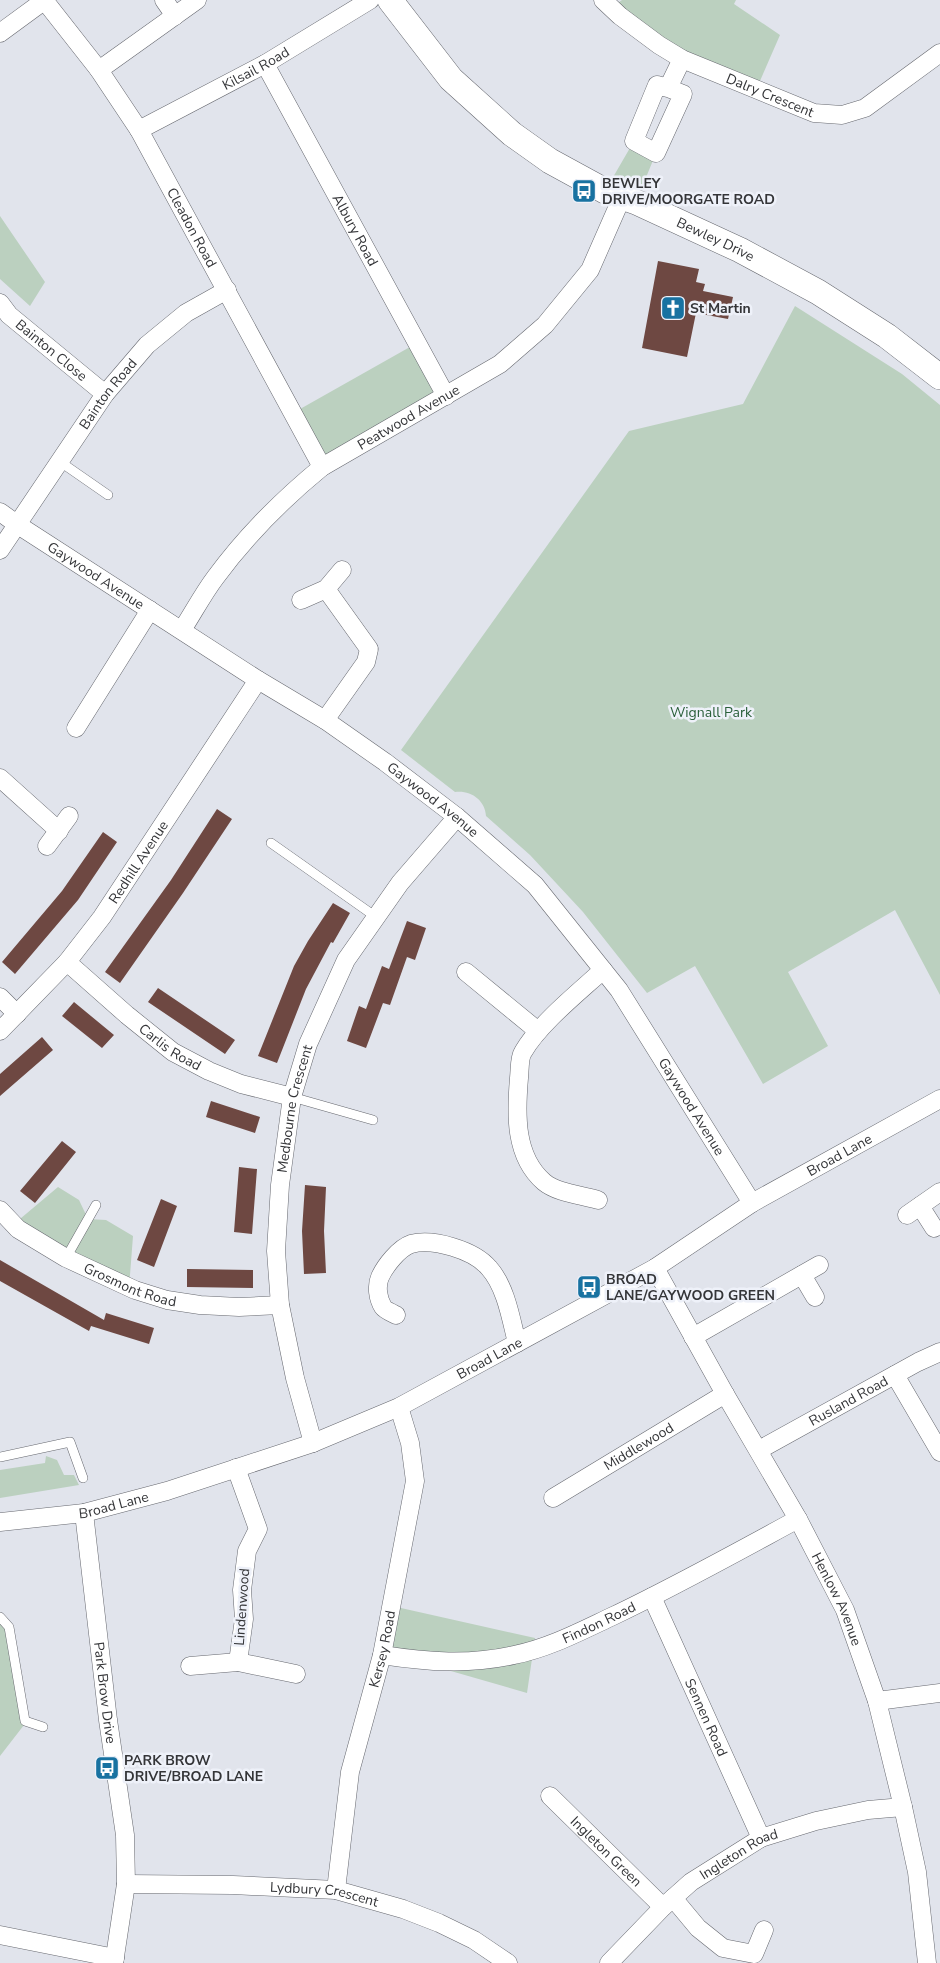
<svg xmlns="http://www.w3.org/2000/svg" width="940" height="1963" viewBox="0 0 940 1963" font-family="'Nunito Sans',sans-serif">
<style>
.green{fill:#bbd0bf}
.building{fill:#6e4842}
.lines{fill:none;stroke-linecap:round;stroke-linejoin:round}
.lane-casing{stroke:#66686f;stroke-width:10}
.street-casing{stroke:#66686f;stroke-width:19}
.secondary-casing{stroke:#66686f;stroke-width:26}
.lane{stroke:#fff;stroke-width:9}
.street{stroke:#fff;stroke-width:18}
.secondary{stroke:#fff;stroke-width:25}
.labels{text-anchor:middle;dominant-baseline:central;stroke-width:5;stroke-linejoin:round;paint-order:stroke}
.street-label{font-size:14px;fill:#343538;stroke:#eef1f9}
.poi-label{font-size:14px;font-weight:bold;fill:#343538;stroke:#eef1f9;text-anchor:start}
.park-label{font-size:14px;fill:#2a5f3a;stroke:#eef1f9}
</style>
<rect width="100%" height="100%" fill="#e1e4ec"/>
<path class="green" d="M622,0H736L734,4L780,35L756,90L670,52L611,8Z
M634,141L656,153L636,202L605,191Z
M0,216L45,282L30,306L0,279Z
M795,306L902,374L940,405V995L895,910L788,972L828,1046L763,1084L695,966L647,993L583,912L530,855L486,816C485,800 471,790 455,792L401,750L629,431L743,404Z
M417,343L446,396L322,467L293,413Z
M58,1187L79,1200L88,1219L106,1220L133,1236L129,1288L14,1224Z
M46,1456L57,1460L64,1475H74L79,1485L0,1498V1470L45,1463Z
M392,1606L535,1638L527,1693L409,1659L382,1655Z
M0,1620L9,1627L24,1725L0,1756Z"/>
<path class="building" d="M658,261L699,269L696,282L705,284L703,291L733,297L728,319L696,313L687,357L642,348Z
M217,809L232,819L183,893L120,983L105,972L171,880Z
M103,832L117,842L78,900L15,974L2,962L62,891Z
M333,903L350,913L333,943L331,942L306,989L277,1063L258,1056L294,966L308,941Z
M407,921L426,928L415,960L407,957L390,1005L383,1003L366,1048L347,1041L359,1006L366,1009L382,966L389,969Z
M158,988L235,1040L225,1054L148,1002Z
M74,1002L114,1035L102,1048L62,1016Z
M42,1037L53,1050L0,1096V1074Z
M211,1101L260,1117L255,1133L206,1117Z
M62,1141L76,1152L35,1203L20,1191Z
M239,1167L257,1169L252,1234L234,1232Z
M305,1185L326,1187L324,1231L326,1273L304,1274L302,1231Z
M161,1199L177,1206L154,1267L137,1260Z
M0,1260L104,1320L106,1313L154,1328L149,1344L91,1326L89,1331L0,1281Z
M187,1269L253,1270V1288L187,1287Z"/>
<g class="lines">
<defs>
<path id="lane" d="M59,461L108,495
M271,843L376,917
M292,1097L373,1120
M66,1258L96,1205
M0,1457L70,1442L83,1478
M0,1617L9,1627L25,1721L43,1727"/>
<g id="street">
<path id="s1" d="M44,0L99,70L139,130L322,467"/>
<path d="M164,0L175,16"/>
<path id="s2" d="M603,0L620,16L659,45L682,59L814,113L842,115L865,108L940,53"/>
<path d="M0,33L45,0"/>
<path id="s3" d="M265,64L446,396"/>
<path d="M99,70L197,0"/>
<path d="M668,88L657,85L634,141L656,153L683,94L668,88L682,59"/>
<path id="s4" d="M139,130L265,64L370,0"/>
<path id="s5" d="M0,303L9,315L105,394"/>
<path id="s6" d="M0,512L18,525L258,680L325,720L385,762L457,817L535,885L619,990L752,1203"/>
<path id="s7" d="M0,550L105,394L147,345L186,313L227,290"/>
<path d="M301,600L326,589L342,570"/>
<path id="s8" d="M182,630C193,613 203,594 215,578C245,537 283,499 322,467L500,364L545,325L590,270L622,197"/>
<path d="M325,720L366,662L369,649L326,589"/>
<path d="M76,728L150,610"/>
<path d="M0,778L59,831"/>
<path d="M47,846L69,816"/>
<path id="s9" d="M67,962L127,1015L173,1052L209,1071L241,1084L292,1097"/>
<path d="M466,972L538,1031"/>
<path d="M0,997L17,1014"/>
<path id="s10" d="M0,1031L67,962L102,917L258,680"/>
<path d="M598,1200C582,1195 557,1193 544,1182C514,1156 516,1113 519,1078C520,1070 519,1058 523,1052C539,1024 579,992 603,970"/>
<path d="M920,1206L934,1228"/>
<path id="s11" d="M0,1210L18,1229L66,1258L135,1290L167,1300L200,1305L239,1307L280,1305"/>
<path d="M907,1215L940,1192"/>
<path id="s12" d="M655,1268L725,1394L798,1519L845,1610L877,1701L903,1807L917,1872L927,1963"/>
<path d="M802,1275L815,1297"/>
<path d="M396,1315C392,1313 385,1310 383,1307C378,1299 376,1286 380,1277C385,1266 399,1248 411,1244C433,1238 474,1250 489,1268C506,1287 511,1319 517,1343"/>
<path d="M693,1337L819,1265"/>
<path d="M895,1375L940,1452"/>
<path id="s13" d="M313,1443L295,1378L280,1305L276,1251L280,1185L292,1097L308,1044L346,960L400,883L457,817"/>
<path id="s14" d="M759,1450L918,1362L940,1352"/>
<path d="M236,1468L258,1529L247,1551L242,1590L244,1619L238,1662L296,1674"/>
<path id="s15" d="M553,1498L725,1394"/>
<path id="s16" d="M84,1513L108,1720L125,1835L126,1884L114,1963"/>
<path id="s17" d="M0,1522L84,1513L167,1491L313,1443L399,1407L655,1268L752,1203L940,1099"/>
<path id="s18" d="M652,1597L761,1838"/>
<path id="s19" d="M382,1655C427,1662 470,1665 514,1655C549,1648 581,1631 613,1616C676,1586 737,1552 798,1519"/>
<path d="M190,1666L238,1662"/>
<path d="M877,1701L940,1693"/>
<path id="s20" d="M550,1796L663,1907"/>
<path id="s21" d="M126,1884L233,1885L336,1890L403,1909L439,1923L474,1940L508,1963"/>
<path id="s22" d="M336,1890L350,1772L382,1655L415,1481L410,1443L399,1407"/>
<path d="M673,1898L698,1928L723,1948L754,1954L764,1930"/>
<path d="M0,1935L115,1958"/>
<path id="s23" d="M609,1963L663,1907L691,1882L761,1838L816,1821L868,1810L903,1807"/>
</g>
<g id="secondary">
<path id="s24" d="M390,0L451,79L512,134L550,161L605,191L636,202L740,250L818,292L887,336L940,377"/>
</g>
</defs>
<use href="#lane" class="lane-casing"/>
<use href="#street" class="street-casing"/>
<use href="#secondary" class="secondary-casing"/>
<use href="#lane" class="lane"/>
<use href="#street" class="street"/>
<use href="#secondary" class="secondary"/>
</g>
<defs>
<symbol id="bus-square" viewBox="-11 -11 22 22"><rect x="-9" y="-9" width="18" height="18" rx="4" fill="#1872a1" stroke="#eef1f9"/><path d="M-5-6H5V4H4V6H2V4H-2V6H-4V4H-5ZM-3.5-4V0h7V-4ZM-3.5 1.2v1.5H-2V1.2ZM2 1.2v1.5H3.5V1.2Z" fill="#fff"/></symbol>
<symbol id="church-square" viewBox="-11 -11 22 22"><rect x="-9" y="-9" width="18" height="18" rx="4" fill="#1872a1" stroke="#eef1f9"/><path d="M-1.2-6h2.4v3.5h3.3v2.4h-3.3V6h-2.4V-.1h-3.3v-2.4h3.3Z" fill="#fff"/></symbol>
</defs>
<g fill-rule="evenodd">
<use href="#bus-square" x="570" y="177" width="28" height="28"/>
<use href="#church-square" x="659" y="294" width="28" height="28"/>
<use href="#bus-square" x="575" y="1273" width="28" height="28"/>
<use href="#bus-square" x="93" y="1754" width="28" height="28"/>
</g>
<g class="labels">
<g class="street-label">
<text stroke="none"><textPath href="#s4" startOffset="132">Kilsail Road</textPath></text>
<text stroke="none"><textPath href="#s2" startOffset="194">Dalry Crescent</textPath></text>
<text stroke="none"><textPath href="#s1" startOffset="272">Cleadon Road</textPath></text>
<text stroke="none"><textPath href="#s3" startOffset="189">Albury Road</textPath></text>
<text stroke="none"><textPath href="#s24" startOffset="412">Bewley Drive</textPath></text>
<text stroke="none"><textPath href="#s5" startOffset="70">Bainton Close</textPath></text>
<text stroke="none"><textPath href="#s7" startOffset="190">Bainton Road</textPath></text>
<text stroke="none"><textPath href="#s8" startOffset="316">Peatwood Avenue</textPath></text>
<text stroke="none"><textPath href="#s6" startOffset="115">Gaywood Avenue</textPath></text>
<text stroke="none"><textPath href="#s6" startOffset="520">Gaywood Avenue</textPath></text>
<text stroke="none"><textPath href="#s10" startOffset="219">Redhill Avenue</textPath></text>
<text stroke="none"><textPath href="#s9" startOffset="134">Carlis Road</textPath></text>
<text stroke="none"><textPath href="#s6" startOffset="925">Gaywood Avenue</textPath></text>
<text stroke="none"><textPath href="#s13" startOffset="340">Medbourne Crescent</textPath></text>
<text stroke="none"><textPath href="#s17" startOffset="925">Broad Lane</textPath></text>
<text stroke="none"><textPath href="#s11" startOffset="152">Grosmont Road</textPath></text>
<text stroke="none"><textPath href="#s17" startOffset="520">Broad Lane</textPath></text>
<text stroke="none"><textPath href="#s14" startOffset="102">Rusland Road</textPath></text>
<text stroke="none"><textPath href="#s15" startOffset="100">Middlewood</textPath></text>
<text stroke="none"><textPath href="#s17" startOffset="115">Broad Lane</textPath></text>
<text stroke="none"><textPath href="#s12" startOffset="378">Henlow Avenue</textPath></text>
<text transform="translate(242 1607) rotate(-86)">Lindenwood</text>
<text stroke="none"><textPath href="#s19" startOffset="224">Findon Road</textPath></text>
<text stroke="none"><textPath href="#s22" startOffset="246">Kersey Road</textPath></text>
<text stroke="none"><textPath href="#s16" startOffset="181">Park Brow Drive</textPath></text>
<text stroke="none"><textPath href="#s18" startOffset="132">Sennen Road</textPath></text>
<text stroke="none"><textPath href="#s20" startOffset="79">Ingleton Green</textPath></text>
<text stroke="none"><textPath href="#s23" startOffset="171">Ingleton Road</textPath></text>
<text stroke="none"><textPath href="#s21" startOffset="199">Lydbury Crescent</textPath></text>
</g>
<g class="poi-label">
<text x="602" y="183">BEWLEY<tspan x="602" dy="16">DRIVE/MOORGATE ROAD</tspan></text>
<text x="690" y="308">St Martin</text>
<text x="606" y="1279">BROAD<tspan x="606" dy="16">LANE/GAYWOOD GREEN</tspan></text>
<text x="124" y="1760">PARK BROW<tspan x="124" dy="16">DRIVE/BROAD LANE</tspan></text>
</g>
<g class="park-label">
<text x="711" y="712">Wignall Park</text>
</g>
</g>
</svg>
